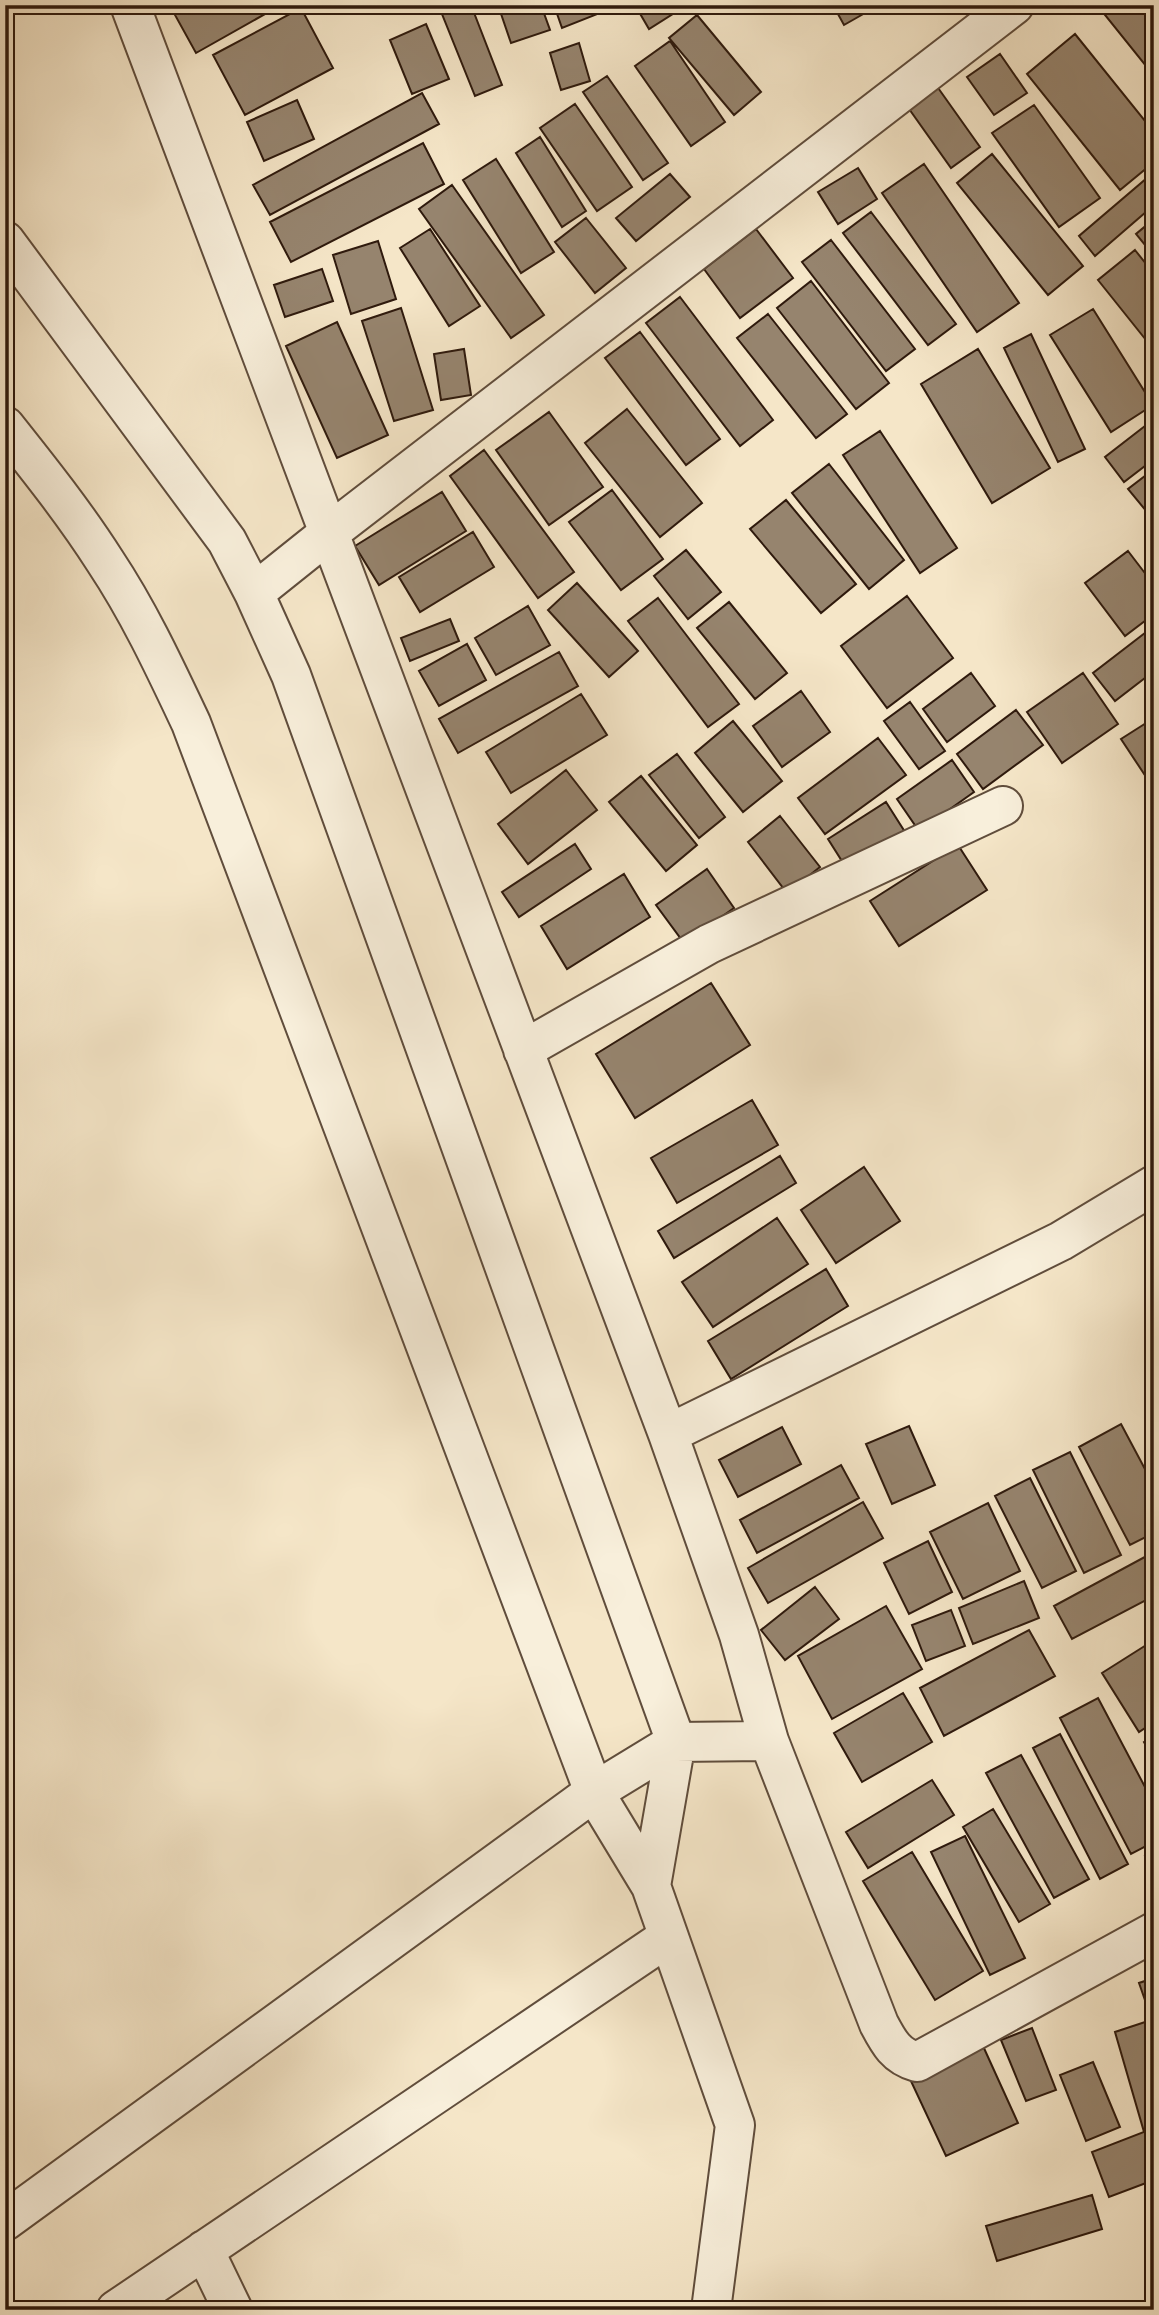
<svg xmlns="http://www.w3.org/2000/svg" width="1159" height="2315" viewBox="0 0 1159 2315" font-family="'EB Garamond',serif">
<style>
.building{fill:#96846e;stroke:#2f1a0d;stroke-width:2}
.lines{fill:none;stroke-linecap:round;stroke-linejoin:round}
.minor-casing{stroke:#604d3c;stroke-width:42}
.minor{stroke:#f8efdb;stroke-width:38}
</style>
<rect width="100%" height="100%" fill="#f5e6c8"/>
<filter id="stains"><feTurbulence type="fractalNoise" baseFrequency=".00286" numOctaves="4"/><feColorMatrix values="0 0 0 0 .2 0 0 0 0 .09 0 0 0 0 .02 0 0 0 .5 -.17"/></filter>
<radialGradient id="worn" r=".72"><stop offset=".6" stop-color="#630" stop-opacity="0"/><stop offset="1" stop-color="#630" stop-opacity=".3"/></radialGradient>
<path class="building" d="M193,5H281L196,53L175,15Z
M464,5H471L502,85L475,96L442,14Z
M498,5H541L550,30L511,43Z
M554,5H598L600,13L562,28Z
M635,5H687L649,29Z
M833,5H879L844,25Z
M1097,5H1154V76Z
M301,8L333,68L245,115L213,55Z
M697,15L761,92L734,115L669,38Z
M426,24L449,79L412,94L390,40Z
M1075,34L1154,132V162L1120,190L1027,74Z
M670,41L725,122L691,146L635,66Z
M579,43L590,81L561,90L550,53Z
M1000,54L1027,93L994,115L967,77Z
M607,76L668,163L643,180L583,92Z
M936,85L980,147L951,168L907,106Z
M422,93L439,124L270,215L253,185Z
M297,100L314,139L264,161L247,122Z
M575,104L632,187L597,211L540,128Z
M1034,105L1100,198L1059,227L992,133Z
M540,137L586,211L562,227L516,153Z
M423,143L444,184L291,262L270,222Z
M992,154L1083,266L1048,295L957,183Z
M496,159L554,252L521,273L463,180Z
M924,164L1019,303L977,332L882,193Z
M858,168L877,199L838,224L818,192Z
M1154,172V205L1095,256L1079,236Z
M670,174L690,197L636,241L616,218Z
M452,185L544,315L511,338L419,209Z
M871,212L956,324L928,345L843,233Z
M586,218L626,268L595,293L555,242Z
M1154,219V256L1136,234Z
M430,229L480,306L449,326L400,248Z
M756,229L793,278L740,318L704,269Z
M831,240L915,349L886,371L802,262Z
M378,241L396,299L351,314L333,255Z
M1135,250L1154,274V350L1098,280Z
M322,269L333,301L285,317L274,285Z
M811,281L889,383L856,409L777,308Z
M680,297L773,420L740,446L646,323Z
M401,308L433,410L394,421L362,321Z
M1093,309L1153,405L1111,432L1050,335Z
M768,314L847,414L816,438L737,338Z
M337,322L388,435L337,458L286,346Z
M640,332L720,439L686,465L605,358Z
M1031,334L1085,449L1058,462L1004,348Z
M464,349L471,395L441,400L434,354Z
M978,349L1050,468L992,503L921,384Z
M627,409L702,503L660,537L585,443Z
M549,412L603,487L549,525L496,450Z
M1154,419V459L1124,482L1105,457Z
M880,431L957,548L920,573L843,455Z
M484,450L574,572L538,598L450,476Z
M829,464L904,560L869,589L792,493Z
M1154,469V517L1152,518L1128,489Z
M612,490L663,559L621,590L569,522Z
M442,492L466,531L379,585L355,546Z
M786,500L856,584L821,613L750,529Z
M473,532L494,567L420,612L399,577Z
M686,550L721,592L688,619L654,576Z
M1128,551L1154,585V614L1125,636L1085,583Z
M577,583L638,651L609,677L548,610Z
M907,596L953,658L887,708L841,646Z
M658,598L739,704L708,727L628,621Z
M729,602L787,673L755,699L697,628Z
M528,606L550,645L496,675L475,638Z
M450,619L459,641L410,661L401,638Z
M1154,626V671L1115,701L1093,673Z
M467,644L486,680L439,706L419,671Z
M559,652L578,686L458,753L439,719Z
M971,673L995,706L947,742L923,709Z
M1083,673L1118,724L1062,763L1027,712Z
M801,691L830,732L782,767L753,726Z
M581,694L607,735L511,793L486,752Z
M910,702L945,751L919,769L884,721Z
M1016,710L1043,745L983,789L957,754Z
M1154,718V789L1121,739Z
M733,721L782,781L743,812L695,753Z
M878,738L906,775L825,834L798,798Z
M677,754L725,817L699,838L649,775Z
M952,760L974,792L919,831L897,799Z
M566,770L597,810L528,864L498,824Z
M641,776L697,845L666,871L609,802Z
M886,802L905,832L847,869L828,839Z
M780,816L820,867L787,893L748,842Z
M575,844L591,869L519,917L502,892Z
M958,845L987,890L899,946L870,901Z
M707,869L734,908L684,943L656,905Z
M624,874L650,917L567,969L541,926Z
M711,983L750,1045L635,1118L596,1054Z
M752,1100L778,1145L677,1203L651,1158Z
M780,1156L796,1183L674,1258L658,1231Z
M864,1167L900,1221L836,1263L801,1210Z
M777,1218L808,1264L713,1327L682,1282Z
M826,1269L848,1306L731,1379L708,1341Z
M1121,1424L1154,1486V1533L1130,1545L1079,1447Z
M909,1426L935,1485L892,1504L866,1444Z
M782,1427L801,1464L738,1497L719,1460Z
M1070,1452L1121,1555L1084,1573L1033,1470Z
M841,1465L859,1498L757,1553L740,1520Z
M1030,1478L1076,1571L1042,1588L995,1496Z
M863,1502L883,1538L768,1603L748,1568Z
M988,1503L1020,1571L963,1599L930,1532Z
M928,1541L952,1592L909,1614L884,1563Z
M1154,1552V1596L1072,1639L1054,1606Z
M1024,1581L1039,1618L973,1644L959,1608Z
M815,1587L839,1619L785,1660L761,1630Z
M886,1606L922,1669L832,1719L798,1656Z
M951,1610L965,1646L926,1661L912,1625Z
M1029,1630L1055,1676L944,1736L920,1688Z
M1151,1642L1154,1646V1722L1139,1732L1102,1673Z
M903,1693L932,1742L862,1782L834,1733Z
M1098,1698L1154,1804V1842L1131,1854L1060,1718Z
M1060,1734L1128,1864L1100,1879L1033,1748Z
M1154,1736V1759L1144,1742Z
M1021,1755L1089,1879L1054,1898L986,1773Z
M932,1780L954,1815L868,1868L846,1832Z
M993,1809L1050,1904L1019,1922L963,1827Z
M965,1836L1025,1958L990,1975L931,1852Z
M912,1852L983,1971L935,2000L863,1881Z
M1154,1852V1878L1145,1856Z
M1154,1978V2026L1139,1983Z
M1145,2022L1154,2050V2180L1109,2197L1092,2152L1144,2132L1115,2032Z
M1032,2028L1056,2090L1026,2101L1001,2040Z
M983,2046L1018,2123L946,2156L910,2079Z
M1093,2062L1120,2127L1086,2141L1060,2075Z
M1092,2195L1102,2229L997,2261L986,2226Z"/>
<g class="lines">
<defs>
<path id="minor" d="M130,5L329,533L254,593
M1014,5L329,533L668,1434L739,1635L769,1741L879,2024C889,2043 896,2056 917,2062L1154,1932
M5,241L227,541L254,593L291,675L676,1742L651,1886
M5,426C40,470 75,514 105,561C139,612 165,668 191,723L594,1792L651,1886L735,2125L711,2310
M523,1050L709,944L1003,806
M668,1434L1061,1241L1154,1185
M5,2221L594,1792L676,1742L769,1741
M204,2250L233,2310
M116,2310L668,1937"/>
</defs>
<use href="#minor" class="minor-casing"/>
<use href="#minor" class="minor"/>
</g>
<rect width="1159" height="2315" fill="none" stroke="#f5e6c8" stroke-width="28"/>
<rect x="7" y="7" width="1145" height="2301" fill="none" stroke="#2f1a0d" stroke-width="3.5"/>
<rect x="14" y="14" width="1131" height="2287" fill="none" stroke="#2f1a0d" stroke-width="2"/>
<rect width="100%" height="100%" filter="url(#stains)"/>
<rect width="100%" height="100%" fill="url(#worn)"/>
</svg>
